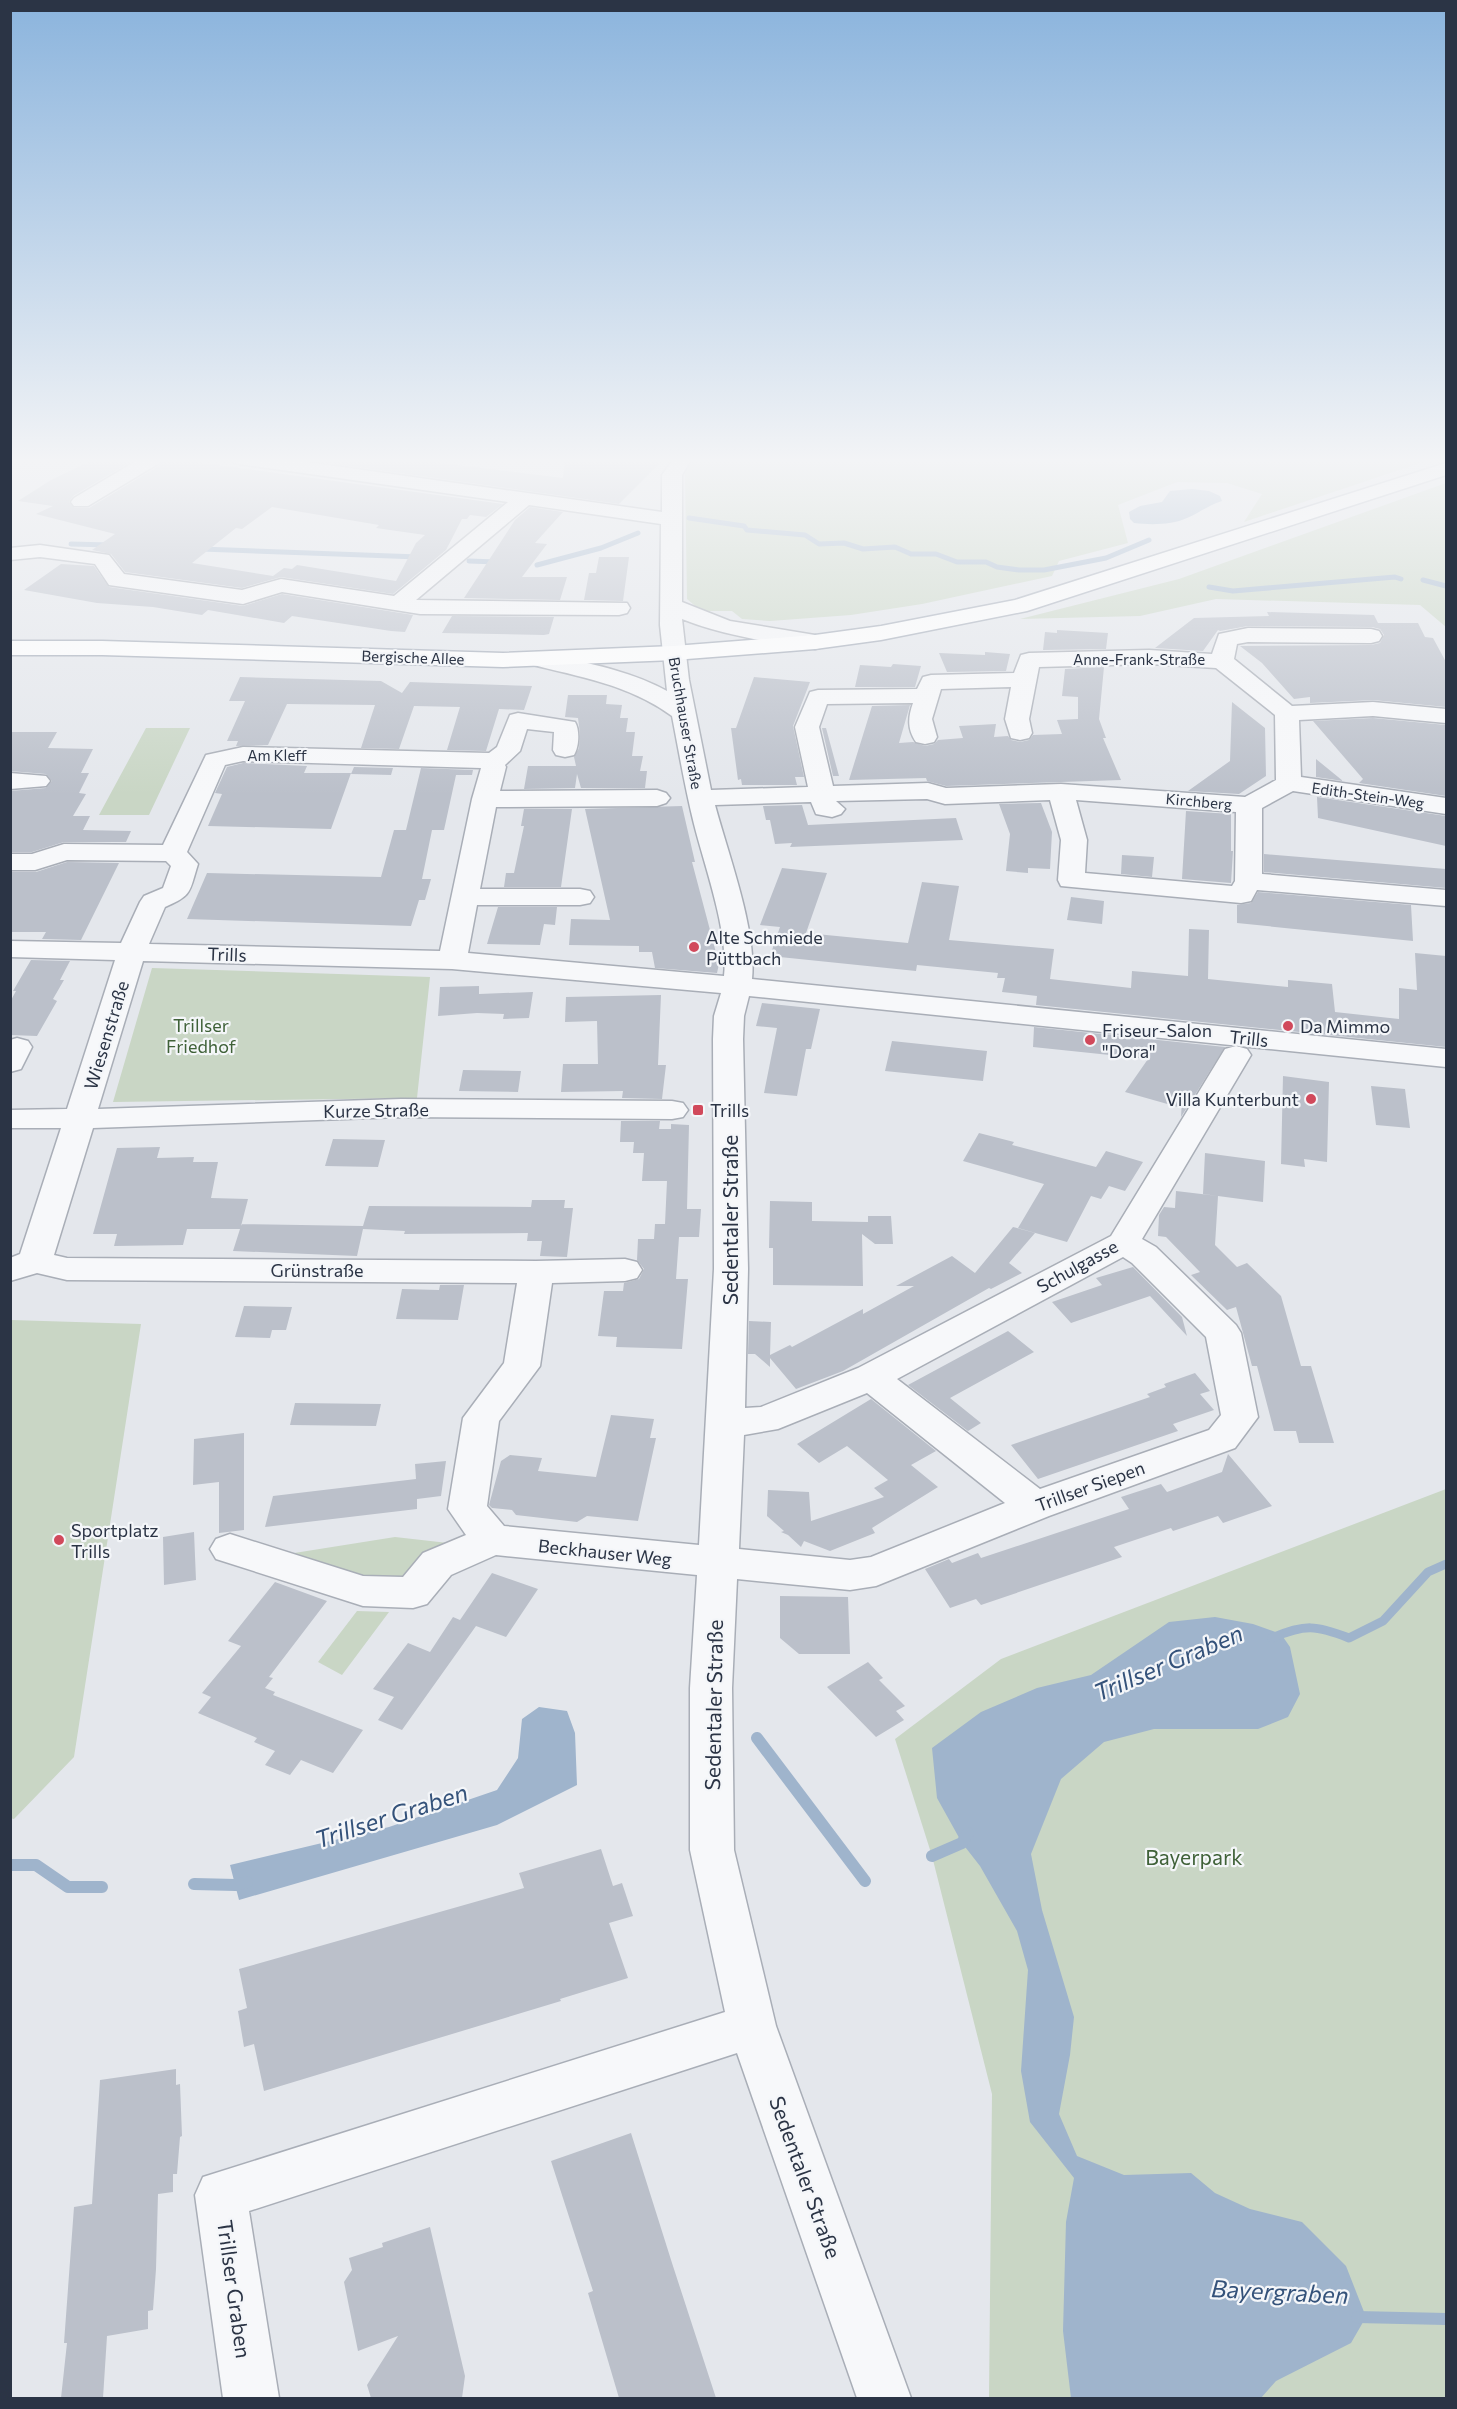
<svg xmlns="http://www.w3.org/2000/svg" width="1457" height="2409" viewBox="0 0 1457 2409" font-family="Commissioner,sans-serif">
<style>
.green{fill:#c9d6c5}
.water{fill:#9fb4cc}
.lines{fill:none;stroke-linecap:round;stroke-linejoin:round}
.stream-far2{stroke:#9fb4cc;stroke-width:5}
.stream-far1{stroke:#9fb4cc;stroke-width:9}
.stream{stroke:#9fb4cc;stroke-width:12}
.building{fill:#bbc0ca;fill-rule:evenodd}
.minor-casing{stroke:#a9aeb7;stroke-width:3}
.major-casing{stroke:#a3abb8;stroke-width:3}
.minor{fill:#f7f8fa;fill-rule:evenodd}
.major{fill:#fff;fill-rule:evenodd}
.poi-dot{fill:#d1495b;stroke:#f4f6f9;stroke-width:2}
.labels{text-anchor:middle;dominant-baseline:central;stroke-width:4.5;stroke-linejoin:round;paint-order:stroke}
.far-street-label{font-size:15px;fill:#2b3445;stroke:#f4f6f9}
.poi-label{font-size:18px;fill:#2b3445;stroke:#f4f6f9;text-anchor:start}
.street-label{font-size:18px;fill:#2b3445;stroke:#f4f6f9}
.park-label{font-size:18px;fill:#3f6138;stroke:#f4f6f9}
.near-street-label{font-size:21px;fill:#2b3445;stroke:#f4f6f9}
.near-park-label{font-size:21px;fill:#3f6138;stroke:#f4f6f9}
.near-water-label{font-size:24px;font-style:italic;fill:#34527a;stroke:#f4f6f9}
</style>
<rect width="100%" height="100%" fill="#e4e7ec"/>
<path class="green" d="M695,458H1435L1244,522L1262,494L1227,483L1177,482L1118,505L1128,543L1059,561L1052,576L922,604L851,615L770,621L742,619L732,611H701L687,599L685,474L688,463Z
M1446,483V627L1420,605L1216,599L1140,616L1020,619L1179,579Z
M146,728H190L149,815H99Z
M152,968L430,977L417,1098L113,1102Z
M11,1320L141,1324L74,1757L14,1819L10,1818Z
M1446,1489V2398H989L992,2094L932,1856L895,1739L1001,1659Z
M395,1537L448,1543L400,1588L288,1554Z
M357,1611L389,1612L342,1675L318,1662Z"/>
<path class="water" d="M1192,489L1209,491L1220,496L1222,501C1207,506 1199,513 1187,518C1172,525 1150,525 1134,523L1130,519L1129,512L1140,506L1162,502L1170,491Z
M1215,1617L1253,1624L1281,1634L1290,1647L1300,1694L1288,1717L1258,1729H1154L1104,1742L1061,1779L1031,1854L1042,1910L1074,2017L1070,2055L1059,2114L1077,2156L1124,2175L1191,2173L1215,2193L1250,2209L1302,2222L1346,2266L1366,2317L1351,2343L1276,2381L1261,2398H1071L1063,2331L1066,2222L1074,2178L1030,2122L1021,2071L1028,1970L1017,1931L980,1866L962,1843L937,1798L932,1748L981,1712L1037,1688L1091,1675L1169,1622Z
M539,1707L567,1711L575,1733L577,1785L497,1825L239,1900L230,1865L389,1827L497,1790L518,1758L522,1719Z"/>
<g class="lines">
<path class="stream-far2" d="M689,518L744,526L747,530L805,535L819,544L844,543L863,549L895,547L911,554H936L957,562H986L997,567L1019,570H1044L1106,558L1149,540
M71,544L110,545
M201,549L419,557
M469,561L497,562
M537,565L601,548L638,533
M1423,580L1446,586
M1209,587L1233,591L1395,577L1401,579"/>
<path class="stream-far1" d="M1272,1638C1305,1624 1316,1625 1349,1638L1383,1621L1428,1572L1446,1564"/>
<path class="stream" d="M757,1738L865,1881
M932,1856L962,1843L968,1833
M10,1865H36L68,1887H102
M194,1884L236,1885L247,1882
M1357,2317L1446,2319"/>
</g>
<path class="building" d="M97,458H137L73,496L69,502L74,508H89L162,464L166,458L503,504L486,517L470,515L467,519H462L446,550L393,594L281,577L242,588L125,572L111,554L92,550L115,534L36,514L53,506L18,501L51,480ZM272,507L379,525L376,528L425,535L416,543L396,581L297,565L292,569L284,568L273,576L192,563L236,528L242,529Z
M293,458H402L563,478L565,458H665L619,504Z
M530,507L563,512L535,543L547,544L522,577H567L560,600L464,598L515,520Z
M599,557H629L623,601L584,600L589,573H596Z
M61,564L94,566L109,587L243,606L282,594L413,615L405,632L391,631L292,616L284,623L208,610L202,615L153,607L97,603L24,590Z
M1267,612L1374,615L1378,623H1418L1425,637L1433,638L1446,662V707L1373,700L1310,703V697L1294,699L1262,663L1240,646L1371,645L1380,643L1384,635L1380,629L1372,627L1248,626L1220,631L1218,630L1203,651L1155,648L1194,618L1269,616Z
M452,616L554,617L549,634L544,635L442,633Z
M1057,630L1108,633L1106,649L1043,650L1045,632L1057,633Z
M985,652L1010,654L1006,671L947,672L939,653L985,655Z
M893,664L921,666L915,687H855L860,665L891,667Z
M1104,667L1099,719L1106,738H1103L1121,780L946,786L927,781L926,778L849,780L872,706L910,705L899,743L913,742L925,746L934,744L938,740L963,738L959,726L996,724L994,737L1008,736L1011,740L1020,742L1029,740L1033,735L1062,734L1057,720L1078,719V697L1062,696L1065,669Z
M240,677L381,681L402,693L410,682L532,686L524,710L499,709L486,751L447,750L460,707L414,706L399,749L361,748L375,705L287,704L268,745L236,746L238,741H227L245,701H229Z
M754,677L810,682L793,726L804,777H795L797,785H742L741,779L738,780L731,728H736Z
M568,695H607L606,704L622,705L620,718H628L626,732H635L632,756H643L640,771H647L645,788H581L577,774L575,788L524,789L528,766H576L574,757L579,748L580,734L578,718L565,717Z
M1232,702L1265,728L1266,776L1239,794L1188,791L1230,761Z
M1373,718L1446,725V796L1359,783L1363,779L1313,721Z
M822,728H826L839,776H833Z
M10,732H57L48,748L93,749L81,773H89L79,793L86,794L73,816H90L83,830L131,831L126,842H64L32,852H10V791L46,788L52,781L46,774L10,771Z
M1316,759L1343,781L1316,777Z
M243,763L307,766L304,773H351L331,829L208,826L222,794L215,793L227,767Z
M354,767L393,768L391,775L351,774Z
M421,768L473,770L472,775H456L444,830H432L422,879H431L425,900H419L411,926L187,919L207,873L381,877L394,830H406Z
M1317,797L1446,816V846L1318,818Z
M1041,803L1052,832L1050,869L1028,868V873L1006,871L1010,834L999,804Z
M802,805L808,825L956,818L963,840L790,847L792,843L775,844L770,820H766L763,806Z
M682,806L695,862H692L719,964L717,973L655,968L652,952H639V946L569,945L571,919L610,920L585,809Z
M524,809H572L561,887H504L506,873H514L524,826H521Z
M1186,811L1231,814V851H1233L1231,883L1182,879Z
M1264,854L1446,869V888L1264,872Z
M1122,855L1154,857L1152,877L1121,874Z
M67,862L119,863L81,940L42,939L46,932H10V872H36Z
M782,868L827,873L806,933L908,943L922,882L959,886L949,940L1054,949L1050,979L1131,988L1132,971L1188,976L1189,929L1209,930L1208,979L1288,987V980L1332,984L1335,1012L1399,1019V988L1417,990L1415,953L1446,956V1047L1036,1005L1037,996L1002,992L1005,978H997L998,973L917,965L916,971L770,956L780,927L760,925Z
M1258,892L1411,905L1413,941L1237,923V905L1251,903Z
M1071,897L1104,901L1102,924L1067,920Z
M498,907H557L555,925L544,924L540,945L487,944Z
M31,960L70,961L60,980H64L53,999L57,1001L37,1036L10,1035V1002L16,991H13Z
M479,986V994L533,992L529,1018L503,1019L504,1014L477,1013L438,1016L440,987Z
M661,995L658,1065H666L662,1099L622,1098L623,1091L561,1092L563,1064H598L597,1021L565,1022L566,997Z
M762,1003L820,1009L811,1049H806L797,1096L764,1093L777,1028L756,1026Z
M1034,1027L1225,1047L1181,1117L1182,1100L1178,1107L1125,1092L1148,1059L1033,1047Z
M892,1041L987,1051L983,1081L885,1071Z
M463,1070L521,1071L518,1092L459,1091Z
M1283,1076L1329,1082L1327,1162L1304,1159L1305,1167L1281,1164Z
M1371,1086L1405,1089L1410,1128L1376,1125Z
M621,1121H660L659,1129H671V1124L689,1125L687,1209H701L699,1237H679L676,1279H688L682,1349L616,1347L617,1337L598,1336L604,1291H623L624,1283L639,1279L644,1269L637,1260L638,1239H654L655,1224H665L667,1181H642L644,1153H633L634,1142H620Z
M979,1133L1014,1142L1012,1145L1096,1167L1106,1151L1143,1162L1125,1191L1109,1186L1101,1199L1091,1196L1067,1242L1018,1228L1044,1184L963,1161Z
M333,1139L385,1140L378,1167L325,1166Z
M160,1147L157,1158L194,1157L193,1162H218L211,1198L248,1199L241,1226V1224L363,1226L369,1206L531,1207L532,1200H565L564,1208H573L567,1257L540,1256L542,1241H527L528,1233L404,1234L405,1231L363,1229L357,1256L233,1251L240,1229H187L183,1245L114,1246L117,1234H93L117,1148Z
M1205,1153L1265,1161L1263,1202L1203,1194Z
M1176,1191L1218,1196L1215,1245L1237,1267L1247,1263L1281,1296L1301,1366H1311L1334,1443H1299L1296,1431H1274L1257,1366H1252L1236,1307L1227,1310L1191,1275L1200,1272L1166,1237L1158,1236L1159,1215L1164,1207L1175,1208Z
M770,1201L812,1202V1221L868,1222V1216H891L893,1244H875L862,1234L863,1286L773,1285V1248H769Z
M1013,1227L1035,1233L1009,1263L1022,1273L991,1289L989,1288L843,1371L796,1389L770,1358V1367L755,1354H748L749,1321L771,1322L770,1355L790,1345L792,1347L863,1309V1314L914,1286H896L952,1256L975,1273Z
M1133,1267L1182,1317L1187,1336L1150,1296L1071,1323L1052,1302L1102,1285L1096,1278Z
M440,1285H464L458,1320L396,1319L402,1289L439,1290Z
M244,1306L292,1307L286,1330H272L270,1338L235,1337Z
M1008,1331L1034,1352L950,1398L981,1423L968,1431L908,1385Z
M1195,1373L1210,1391L1200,1394L1214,1410L1173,1424L1178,1431L1038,1479L1011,1445L1150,1397L1147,1394L1166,1387L1164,1384Z
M871,1399L936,1451L911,1465L938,1487L872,1528L875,1533L830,1551L804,1541L801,1547L788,1535L781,1532L784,1531L767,1516L768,1490L809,1492L811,1521L884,1497L874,1488L888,1480L847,1446L819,1463L797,1444Z
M295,1403L381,1404L376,1426L290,1425Z
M611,1415L654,1419L650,1438H656L638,1521L587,1516L577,1522L516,1515L512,1510L492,1508L489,1505L501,1461L510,1455L542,1458L538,1471L596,1477Z
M244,1433V1530L219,1533V1482L193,1485L194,1439Z
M1228,1454L1272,1506L1223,1523L1218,1516L1173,1531L1171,1528L1114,1547L1122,1557L981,1605L976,1599L950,1608L925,1569L949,1559L952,1563L978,1553L981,1558L1129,1509L1121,1497L1161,1484L1167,1492L1222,1472Z
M446,1461L441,1496L417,1499V1509L265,1527L273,1496L416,1479L415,1464Z
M194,1532L196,1580L164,1585L163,1537Z
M492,1573L538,1589L506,1637L476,1626L402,1730L378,1720L394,1697L373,1689L408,1643L430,1652L453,1617L460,1620Z
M275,1582L327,1601L269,1677L273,1678L265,1688L275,1692L273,1695L363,1730L333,1773L301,1760L290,1775L265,1765L275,1751L254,1742L257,1738L198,1713L211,1697L202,1693L241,1646L228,1641Z
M780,1596L848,1597L850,1654H799L780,1638Z
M868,1662L883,1678L879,1680L905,1706L896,1711L904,1720L876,1737L827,1687Z
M601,1849L613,1886L622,1883L633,1916L609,1923L628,1978L560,1999L561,2001L264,2091L254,2044L244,2047L238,2011L247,2008L239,1969L524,1888L519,1873Z
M176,2069V2085L180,2084L182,2136L180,2137L177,2174H173V2192L158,2194L156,2269L153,2310L148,2311V2329L107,2336L103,2398H61L67,2343H64L74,2207L92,2204L100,2080Z
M631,2133L672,2263L716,2398H619L588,2293L593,2291L551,2161Z
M430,2227L465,2376L462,2398H371L367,2385L398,2336L358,2351L344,2282L352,2270L349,2258L383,2247L382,2243Z"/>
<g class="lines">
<defs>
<path id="minor" d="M141,458H164L161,462L88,506H74L71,502L74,498Z
M230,458H278L662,512V475L674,458H692L682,475V602L730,621L815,635L823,637L826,642L823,647L815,649C770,642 725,636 682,619L689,680L711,790L808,787L795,727L810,692L818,690L917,689L923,677L931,675L1014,673L1021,655L1029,653L1149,650L1212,654L1219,634L1248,628L1371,629L1379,631L1382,636L1379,641L1371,643L1248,642L1237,644L1234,659L1292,706L1373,702L1446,709V723L1373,716L1299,720L1301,777L1446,798V814L1293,791L1262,808V874L1446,890V906L1257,890L1251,901L1241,903L1061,886L1058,880L1061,840L1050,800L945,804L927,799L836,801L845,809L841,814L832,817L816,814L811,802L715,805C728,854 757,930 752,979L1446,1049V1067L749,996L744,1016L743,1039L748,1269L745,1408L761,1407L858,1368L1111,1236L1225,1049L1236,1046L1247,1049L1251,1055L1142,1239L1156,1247L1236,1325L1241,1333L1258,1417L1235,1448L1049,1516L876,1586L850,1590L737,1579L732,1688L734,1850L776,2026L911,2398H857L737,2053L249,2211L279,2398H223L195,2195L203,2177L725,2012L690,1850V1688L697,1575L496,1555L451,1575L427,1604L413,1608L363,1606L216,1559L210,1549L216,1539L230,1534L363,1576L403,1577L423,1553L466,1535L448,1509L463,1418L504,1363L517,1283L67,1280L37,1273L10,1281V1258L20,1254L61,1128H10V1110L67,1109L115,960L10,957V941L121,943L140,902L144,896L163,888L171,866L166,861L67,860L35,870H10V854H32L64,844L163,845L206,755L243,747L489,753L497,747L510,715L518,713L575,722C580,730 579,747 574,755L565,757L556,755L553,750L554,732L527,729L520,751L505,765L506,767L500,791L657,790L666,793L670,798L666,803L657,806L496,807L480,889H580L590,891L594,897L590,903L580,905H477L468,953L724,976C729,932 705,868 694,824C685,788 679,752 672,716C628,684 580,677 529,664L526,659L529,654L537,652C581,662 627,669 667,691L660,625L661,524L529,505L416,600L627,603L630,608L627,613L619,615L420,614L282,592L243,604L109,585L95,564L40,557L10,560V548L40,545L109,555L124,574L242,590L281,579L394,596L508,502L239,464L232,462ZM1149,664L1216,668L1275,715L1276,780L1245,797L1061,784L946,788L928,783L833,786L819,727L827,704L913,703C908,717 907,729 916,742L925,744L934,742L937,737L932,719L941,689L1011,687L1005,719L1011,738L1020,740L1029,738L1032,733L1029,719L1039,667ZM243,761L481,768L472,799L440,951L149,944L165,907C193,895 189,892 198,864L187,852L225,765ZM1076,800L1236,812L1235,881L1232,886L1085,873L1087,840ZM143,961L452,969L721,993L714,1016L713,1039L714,1269L699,1545L504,1526L487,1506L499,1421L540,1366L552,1283L625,1281L637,1278L642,1270L637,1262L625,1259L536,1261L67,1258L54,1255L93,1128L401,1117L672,1119L683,1117L688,1110L683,1103L672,1101L401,1099L98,1109ZM1123,1257L1132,1263L1206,1337L1221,1415L1209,1430L1040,1489L897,1379ZM867,1393L1005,1503L871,1557L850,1560L739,1549L744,1435L778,1429Z
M10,773L46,776L50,781L46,786L10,789Z
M17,1038L28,1041L32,1047L21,1069L10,1072V1040Z"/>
<path id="major" d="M1446,463V475L1027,611L881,640L815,649L674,660L503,667L102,655H10V641H102L503,653L674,646L815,635L881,626L1015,600Z"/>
</defs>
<use href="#minor" class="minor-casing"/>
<use href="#major" class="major-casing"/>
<use href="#minor" class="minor"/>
<use href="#major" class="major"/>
</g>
<linearGradient id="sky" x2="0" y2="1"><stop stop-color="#8bb4dd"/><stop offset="0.58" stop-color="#f3f4f6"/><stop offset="1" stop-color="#f3f4f6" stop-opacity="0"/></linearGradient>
<rect width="1457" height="795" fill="url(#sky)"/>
<g class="poi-dot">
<circle cx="694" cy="947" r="6"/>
<circle cx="1288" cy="1026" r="6"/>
<circle cx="1090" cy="1040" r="6"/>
<circle cx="1311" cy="1099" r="6"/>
<rect x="692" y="1104" width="12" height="12" rx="3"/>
<circle cx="59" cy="1540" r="6"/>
</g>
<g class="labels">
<g class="far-street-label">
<text transform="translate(413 657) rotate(2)">Bergische Allee</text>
<text x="1139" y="659">Anne-Frank-Straße</text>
<text transform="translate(686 723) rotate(80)">Bruchhauser Straße</text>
<text x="277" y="755">Am Kleff</text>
<text transform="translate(1368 795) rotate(8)">Edith-Stein-Weg</text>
<text transform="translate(1199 801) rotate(5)">Kirchberg</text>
</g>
<g class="poi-label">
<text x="706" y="937">Alte Schmiede<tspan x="706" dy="21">Püttbach</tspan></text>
<text x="1300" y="1026">Da Mimmo</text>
<text x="1102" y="1030">Friseur-Salon<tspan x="1102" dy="21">"Dora"</tspan></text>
<text x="1299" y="1099" text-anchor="end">Villa Kunterbunt</text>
<text x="710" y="1110">Trills</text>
<text x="71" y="1530">Sportplatz<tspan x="71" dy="21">Trills</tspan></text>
</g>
<g class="street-label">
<text transform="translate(227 954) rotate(2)">Trills</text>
<text transform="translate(106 1035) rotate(-73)">Wiesenstraße</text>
<text transform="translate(1249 1038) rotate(6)">Trills</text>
<text transform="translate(376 1110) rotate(-1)">Kurze Straße</text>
<text transform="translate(1077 1266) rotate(-29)">Schulgasse</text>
<text x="317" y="1270">Grünstraße</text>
<text transform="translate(1090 1486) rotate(-20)">Trillser Siepen</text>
<text transform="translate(605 1552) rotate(6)">Beckhauser Weg</text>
</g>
<g class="park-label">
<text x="201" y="1025">Trillser<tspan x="201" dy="21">Friedhof</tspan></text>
</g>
<g class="near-street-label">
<text transform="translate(729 1220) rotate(-90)">Sedentaler Straße</text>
<text transform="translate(713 1705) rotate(-89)">Sedentaler Straße</text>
<text transform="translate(806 2177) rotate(70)">Sedentaler Straße</text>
<text transform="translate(235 2289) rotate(82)">Trillser Graben</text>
</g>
<g class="near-park-label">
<text x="1194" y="1856">Bayerpark</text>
</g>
<g class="near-water-label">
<text transform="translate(1168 1662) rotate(-23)">Trillser Graben</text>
<text transform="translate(391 1815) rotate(-18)">Trillser Graben</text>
<text transform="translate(1280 2291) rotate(3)">Bayergraben</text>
</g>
</g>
<rect width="1457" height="2409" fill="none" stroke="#2b3445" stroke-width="24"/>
</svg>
